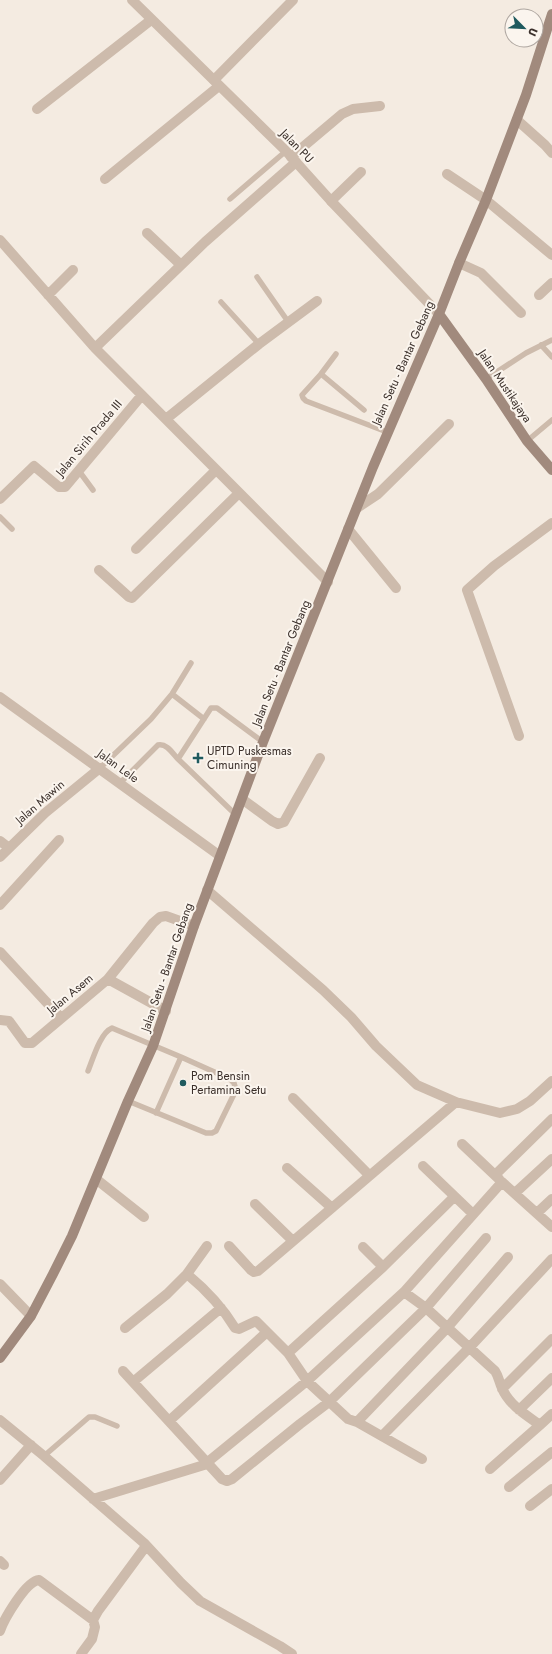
<svg xmlns="http://www.w3.org/2000/svg" width="552" height="1654" viewBox="0 0 552 1654" font-family="Jost,sans-serif">
<style>
.lines{fill:none;stroke-linecap:round;stroke-linejoin:round}
.service{stroke:#cdbbac;stroke-width:5.5}
.minor{stroke:#cdbbac;stroke-width:10}
.tertiary{stroke:#cdbbac;stroke-width:10}
.secondary{stroke:#a18a7d;stroke-width:10}
.poi-dot{fill:#1f5a5e;stroke:#fbf5ee;stroke-width:1.5}
.labels{text-anchor:middle;dominant-baseline:central;stroke-width:4;stroke-linejoin:round;paint-order:stroke}
.street-label{font-size:12px;fill:#3b302b;stroke:#fbf5ee}
.poi-label{font-size:12px;fill:#3b302b;stroke:#fbf5ee;text-anchor:start}
</style>
<rect width="100%" height="100%" fill="#f4ebe1"/>
<g class="lines">
<path class="service" d="M230,199L286,151
M257,277L289,323
M221,302L259,344
M541,345L552,357
M321,374L336,354
M486,379L526,353L552,340
M364,410L321,374L302,395L303,398L306,401L387,432
M527,441L552,420
M79,471L93,490
M0,517L12,529
M172,694L204,719
M100,768L151,719L172,694L191,663
M120,783L158,745C167,743 173,754 178,759
M236,815L178,759L211,708H217L263,742
M88,1071C93,1059 100,1033 112,1028L181,1057L230,1079L234,1083L236,1090L216,1131L212,1133H206L128,1101
M156,1113L181,1057
M44,1456L89,1417H95L117,1426"/>
<path class="minor" d="M214,80L293,0
M37,109L151,20
M517,120L545,145L552,153
M291,157L342,114L353,109L380,106
M447,174L486,200L552,255
M105,179L219,86
M331,201L361,172
M147,233L181,265
M0,240L95,348L328,582
M459,263L481,273L521,313
M48,295L73,270
M539,295L552,283
M95,348L205,242L296,162
M166,419L259,344L317,301
M0,499L34,466L59,487H65L142,395
M357,508L378,494L449,424
M348,529L396,588
M136,549L216,470
M99,570L129,597L132,598L239,493
M0,697L220,856
M519,736L467,590L494,566L552,523
M242,799L272,821L278,824L284,822L320,758
M0,841L9,848
M0,857L45,813L100,768
M207,890L323,990L351,1017L376,1046L417,1085L456,1102L500,1113L517,1109L530,1101L552,1081
M0,905L59,840
M0,952L61,1018
M108,979L153,923L160,917L166,916L194,926
M0,1020L9,1021L25,1043H32L108,979L166,1011
M293,1098L369,1175
M462,1144L499,1179
M423,1166L473,1214
M287,1168L332,1208
M495,1175L552,1119
M96,1179L144,1217
M515,1193L552,1159
M255,1204L293,1241
M537,1213L552,1199
M229,1246L251,1270L254,1272L258,1271L456,1102
M363,1247L383,1267L288,1353L307,1381L348,1419L357,1422L422,1459
M383,1267L454,1197
M187,1274C205,1289 223,1308 235,1328L239,1329L256,1321L288,1353
M0,1284L31,1316
M404,1292L426,1308L495,1371C499,1377 499,1382 502,1388C509,1405 526,1415 540,1425L552,1414
M125,1328L167,1294L187,1274L207,1246
M123,1371L222,1479L227,1481L232,1479L300,1424L329,1402L426,1308L486,1238
M133,1382L221,1308
M502,1389L552,1339
M519,1410L552,1378
M0,1420L44,1456L144,1543L181,1583L200,1601L280,1646L292,1654
M169,1421L267,1332
M357,1422L447,1328L508,1257
M382,1436L469,1348L552,1259
M490,1469L540,1425
M0,1480L31,1445
M509,1487L552,1452
M93,1499L204,1465L307,1381L404,1292L502,1182L552,1227
M530,1506L552,1489
M0,1561L4,1565
M0,1631C4,1619 26,1581 39,1580L93,1620
M81,1654L92,1639L95,1627L93,1620L98,1611L146,1546"/>
<path class="tertiary" d="M132,0L286,151L331,201L439,314"/>
<path class="secondary" d="M439,314L486,379L527,441L552,470
M0,1358L31,1316L53,1274L72,1236L128,1101L153,1046L194,926L263,742L373,467L439,314L459,263L486,200L526,95L552,14"/>
</g>
<g class="poi-dot">
<path d="M196 752h4v4h4v4h-4v4h-4v-4h-4v-4h4z"/>
<circle cx="183" cy="1083" r="4"/>
</g>
<g class="labels">
<g class="street-label">
<text transform="translate(297 146) rotate(46)">Jalan PU</text>
<text transform="translate(403 363) rotate(-66)">Jalan Setu - Bantar Gebang</text>
<text transform="translate(505 386) rotate(56)">Jalan Mustikajaya</text>
<text transform="translate(89 438) rotate(-50)">Jalan Sirih Prada III</text>
<text transform="translate(281 663) rotate(-68)">Jalan Setu - Bantar Gebang</text>
<text transform="translate(118 766) rotate(36)">Jalan Lele</text>
<text transform="translate(40 802) rotate(-41)">Jalan Mawin</text>
<text transform="translate(167 967) rotate(-71)">Jalan Setu - Bantar Gebang</text>
<text transform="translate(70 994) rotate(-40)">Jalan Asem</text>
</g>
<g class="poi-label">
<text x="207" y="751">UPTD Puskesmas<tspan x="207" dy="14">Cimuning</tspan></text>
<text x="191" y="1076">Pom Bensin<tspan x="191" dy="14">Pertamina Setu</tspan></text>
</g>
</g>
<g transform="translate(524 28) rotate(114)"><circle r="19" fill="#fbf5ee" stroke="#aea6a0"/>
<path d="M0-3L7 15L0 10L-7 15Z" fill="#1f5a5e"/>
<text y="-6" font-size="11" font-weight="bold" text-anchor="middle" fill="#3b302b">U</text>
</g>
</svg>
